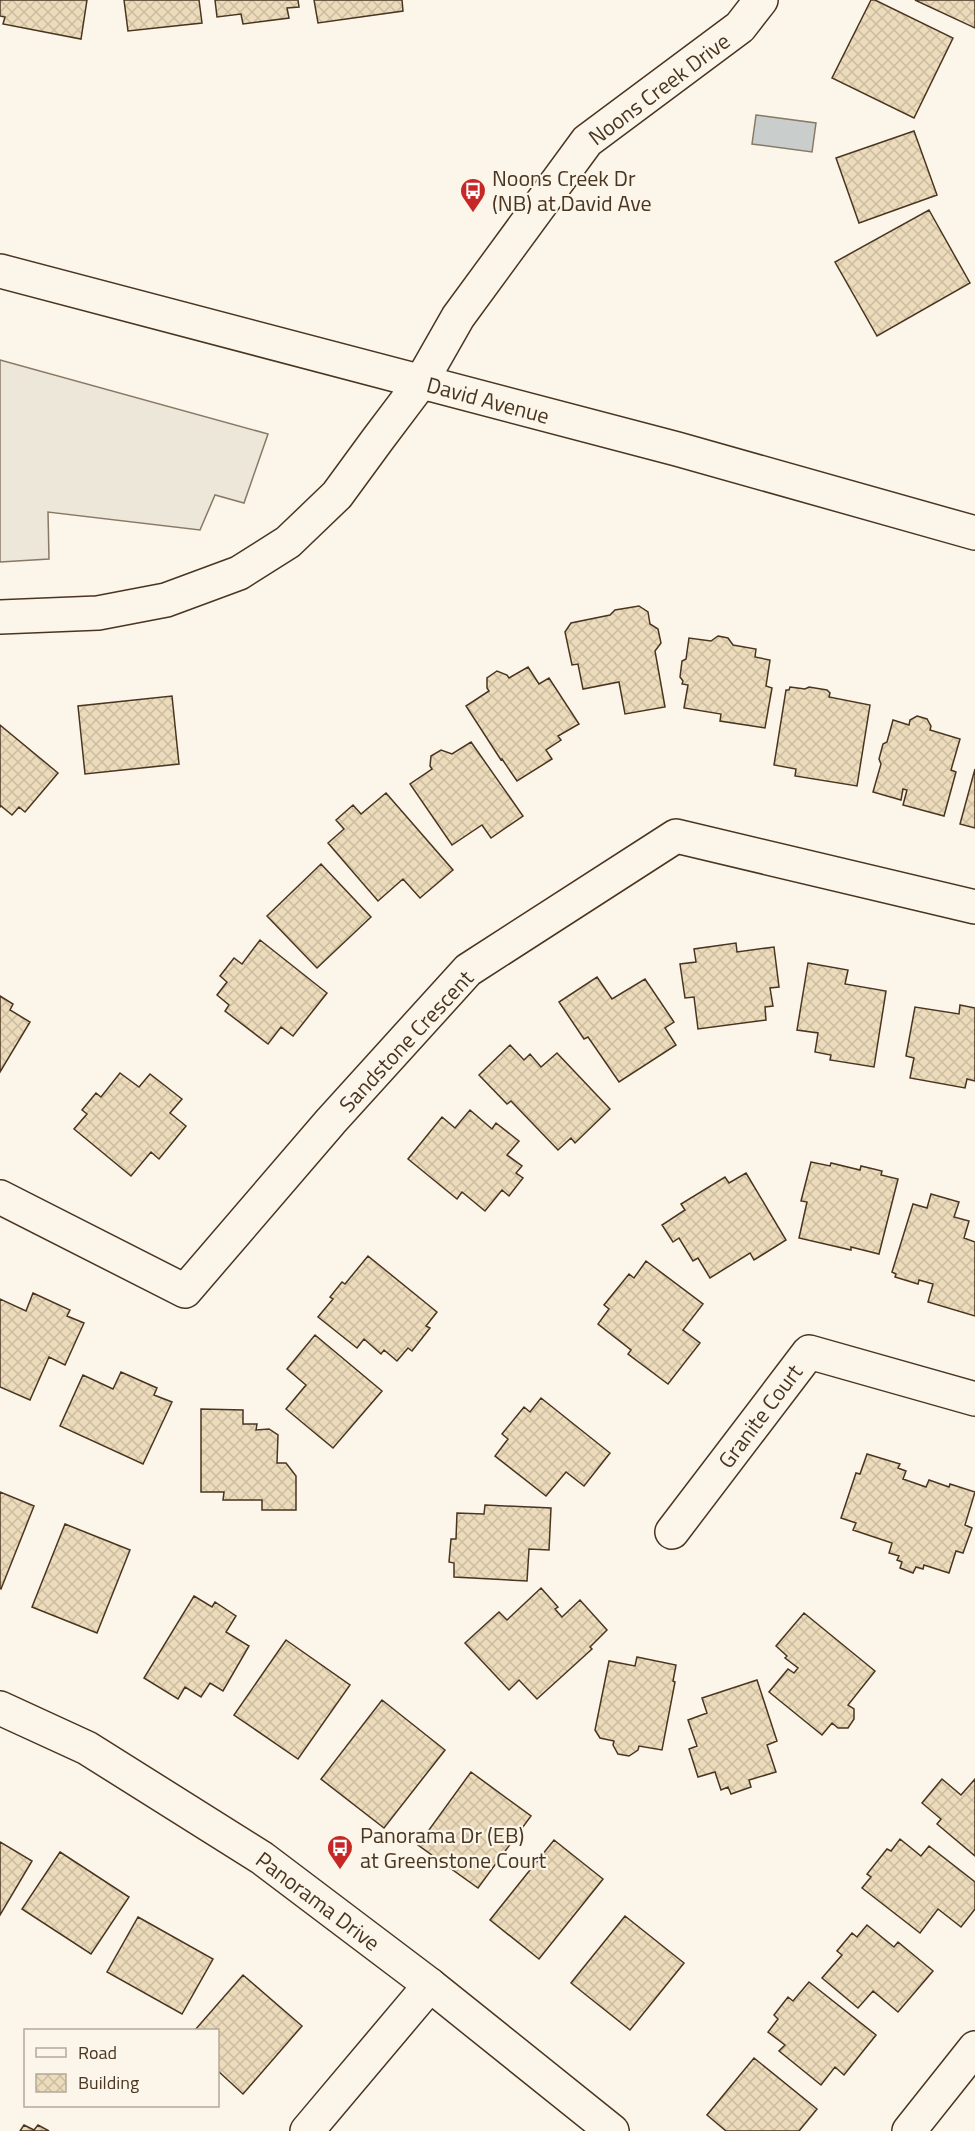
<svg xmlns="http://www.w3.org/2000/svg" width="975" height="2131" viewBox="0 0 975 2131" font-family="'Titillium Web',sans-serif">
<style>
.parking{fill:#ede7d9;stroke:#887966;stroke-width:1.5}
.water{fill:#c9cecd;stroke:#887966;stroke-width:1.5}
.building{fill:url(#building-cross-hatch);stroke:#4a3520;stroke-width:1.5}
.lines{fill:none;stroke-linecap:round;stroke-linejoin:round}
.street-casing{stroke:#4a3520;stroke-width:36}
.secondary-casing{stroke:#4a3520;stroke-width:36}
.street{stroke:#fbf6e9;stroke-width:33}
.secondary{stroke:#fbf6e9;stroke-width:33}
.labels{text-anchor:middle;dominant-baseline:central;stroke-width:4.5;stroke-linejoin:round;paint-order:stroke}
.street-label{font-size:22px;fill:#4a3520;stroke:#fbf6e9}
.poi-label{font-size:22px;fill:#4a3520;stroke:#fbf6e9;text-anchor:start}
</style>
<defs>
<pattern id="building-cross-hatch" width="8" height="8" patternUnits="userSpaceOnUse" patternTransform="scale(1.5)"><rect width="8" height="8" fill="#ecdcbc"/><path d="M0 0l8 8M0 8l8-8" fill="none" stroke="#ccbda1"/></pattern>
</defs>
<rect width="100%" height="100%" fill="#fbf6e9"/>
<path class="parking" d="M0,360L268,434L244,503L215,495L200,530L48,512L49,559L0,562Z"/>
<path class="water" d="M756,115L816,123L812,152L752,144Z"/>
<path class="building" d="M0,0H87L81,39L3,24L5,17L0,16Z
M124,0H199L202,23L128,31Z
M215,0H298L299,7L287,8L289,18L243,24L241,14L217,17Z
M314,0H402L403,11L318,23Z
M871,0H875L953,38L914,118L832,78Z
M915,0H975V28Z
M914,131L937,195L859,223L836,158Z
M929,210L970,283L877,336L835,262Z
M639,606L648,612L650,624L658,629L661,643L655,651L665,707L625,714L619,682L583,689L578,664L572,665L565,632L571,623L610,615L615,610Z
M718,636L728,638L733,645L756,649L755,657L770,660L766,686L772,688L765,728L720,721L721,714L684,708L688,685L682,684L683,681L680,677L682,661L686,659L689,638L711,641Z
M528,667L539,684L549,678L579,724L558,736L561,740L546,750L552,759L517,781L502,759L501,760L466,706L489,691L487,688V678L497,671L507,675L509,678Z
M790,687L805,689L809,687L827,690L830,693L829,697L870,705L857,786L795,776L796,769L774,765L786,690H789Z
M172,696L179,764L85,774L78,706Z
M917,716L927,719L931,726L930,730L960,739L951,770L956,772L944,816L903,805L907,790L903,789L901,800L873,792L881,764L879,759L883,744L887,742L893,720L909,725L910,720Z
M0,725L58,773L25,812L19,807L12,815L1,806L0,807Z
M471,742L523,816L491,838L482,825L452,845L410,784L432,769L430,766L431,756L441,750L452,754Z
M975,769V828L960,824Z
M386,793L453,870L420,898L403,879L378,901L328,843L344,829L336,820L353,805L361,814Z
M321,864L371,917L317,968L267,916Z
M260,940L327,993L293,1036L281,1027L268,1044L225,1011L229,1005L217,995L227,982L220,976L234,958L242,964Z
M736,943L737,952L774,947L779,987L770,988L773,1006L765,1007L766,1020L698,1029L694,997L685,998L680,964L696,962L694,949Z
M808,963L848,970L845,984L886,991L874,1067L830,1060L831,1055L815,1052L818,1033L797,1030Z
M597,977L612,999L645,979L674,1022L665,1028L676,1045L619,1082L588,1037L584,1039L559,1002Z
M0,996L13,1004L10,1010L30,1022L0,1072Z
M960,1005L975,1008V1081L967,1079L965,1088L910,1078L914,1058L906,1056L915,1007L959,1014Z
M510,1045L524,1060L530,1054L541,1067L557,1053L610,1109L575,1143L571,1138L558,1150L511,1101L507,1104L479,1075Z
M120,1073L139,1087L150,1074L182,1099L170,1113L186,1126L159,1159L151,1152L131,1176L74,1129L87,1114L82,1110L96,1093L101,1097Z
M470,1110L492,1129L496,1123L519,1141L507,1155L522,1166L516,1173L523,1178L509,1196L502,1190L485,1211L462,1192L457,1199L408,1159L442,1117L455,1128Z
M811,1162L830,1166L831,1163L860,1170L861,1166L882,1171L881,1175L898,1179L879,1254L851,1247V1250L799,1238L807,1202L801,1201Z
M746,1173L786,1240L754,1260L750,1253L710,1278L698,1258L693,1261L679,1238L673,1242L662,1225L685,1210L681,1204L725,1177L729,1183Z
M931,1194L959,1202L954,1217L969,1221L964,1238L975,1242V1316L928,1302L933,1284L919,1280L918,1284L895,1277L896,1274L892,1272L913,1204L927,1208Z
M368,1256L437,1312L426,1326L430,1328L412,1351L408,1348L397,1361L384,1350L381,1354L364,1339L357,1348L318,1317L333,1299L330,1297L342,1282L345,1284Z
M646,1261L703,1304L683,1330L700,1343L668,1384L628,1354L631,1350L598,1324L609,1309L604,1305L629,1274L634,1278Z
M33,1293L70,1310L67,1316L84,1323L65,1365L49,1357L30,1400L0,1387V1299L26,1311Z
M315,1335L382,1391L333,1448L286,1409L306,1385L287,1369Z
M121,1372L157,1388L154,1395L172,1402L143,1464L60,1426L83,1375L113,1389Z
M541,1398L610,1453L584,1486L566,1472L546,1496L495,1456L508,1439L502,1434L524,1407L530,1412Z
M201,1409L243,1410V1424H257L256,1430L269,1429L278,1435L277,1463H286L296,1476V1510H262V1500H223L224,1492H201Z
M867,1454L900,1464L898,1468L906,1471L903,1479L926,1487L929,1480L949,1487L950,1484L975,1492L965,1525L972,1528L963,1553L956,1551L949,1573L924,1565L923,1569L916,1567L913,1573L900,1568L902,1562L897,1560L899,1556L889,1553L892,1543L853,1530L856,1523L841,1518L856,1473L860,1474Z
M0,1492L34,1506L1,1589L0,1588Z
M485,1505L551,1508L549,1550L529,1549L527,1581L454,1577V1563L449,1562L451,1539H456L457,1513L484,1514Z
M65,1524L130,1550L97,1633L32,1607Z
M541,1588L558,1607L555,1609L562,1617L580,1600L607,1630L590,1647L592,1649L537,1699L519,1680L509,1690L465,1643L499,1612L507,1620Z
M194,1596L212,1607L215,1602L236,1616L226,1632L249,1646L223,1691L210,1683L201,1697L185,1687L178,1699L144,1678Z
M804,1613L875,1671L848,1705L854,1709V1719L848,1728H838L832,1723L822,1735L769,1692L788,1669L794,1673L798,1668L785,1658L787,1656L776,1646Z
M286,1640L350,1685L298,1759L234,1715Z
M637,1657L676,1665L673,1681L675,1682L662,1750L639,1746L638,1750L629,1756L618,1754L613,1745L614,1741L600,1738L595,1730L609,1661L635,1666Z
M757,1680L777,1741L767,1745L776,1772L749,1780L751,1787L731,1794L728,1787L721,1790L715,1772L698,1777L689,1749L697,1746L688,1720L707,1713L702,1698Z
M382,1700L445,1750L384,1828L321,1779Z
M471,1772L531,1816L478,1888L418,1845Z
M942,1779L961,1795L975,1779V1856L937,1824L941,1819L922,1803Z
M900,1839L921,1856L929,1846L975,1882V1909L961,1927L938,1909L920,1933L862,1888L871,1877L867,1874L887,1849L891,1851Z
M554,1840L603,1879L539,1959L490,1920Z
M0,1842L32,1861L0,1915Z
M60,1852L129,1897L91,1954L22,1909Z
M625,1916L684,1963L630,2030L571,1983Z
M138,1917L213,1959L182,2014L107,1972Z
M867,1925L894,1947L898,1942L933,1971L898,2012L873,1991L858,2008L822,1978L842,1955L837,1951L852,1933L857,1937Z
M243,1975L302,2026L243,2094L218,2071V2030H195Z
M809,1982L876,2035L844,2075L835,2067L821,2085L779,2051L785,2045L768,2032L778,2019L774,2015L788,1997L793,2001Z
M754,2058L817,2109L799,2131H726L707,2115Z
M24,2125L34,2130L38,2125L49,2131H20Z"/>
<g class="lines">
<defs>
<path id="street" d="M0,1197L185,1291L331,1121L468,970L676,836L975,907
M672,1532L809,1352L975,1399
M307,2131L430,1985
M909,2131L975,2048"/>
<path id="secondary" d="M0,271L677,449L975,533
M0,617L98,613L166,600L239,573L288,542L337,495L378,439L421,382L458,317L587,141L740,27L761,0
M0,1708L87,1748L262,1858L430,1985L612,2131"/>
</defs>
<use href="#street" class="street-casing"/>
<use href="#secondary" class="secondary-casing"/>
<use href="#street" class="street"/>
<use href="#secondary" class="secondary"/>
</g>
<defs>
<symbol id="bus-pin" viewBox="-11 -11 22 30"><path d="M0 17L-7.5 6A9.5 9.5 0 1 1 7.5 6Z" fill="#c62828" stroke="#fbf6e9"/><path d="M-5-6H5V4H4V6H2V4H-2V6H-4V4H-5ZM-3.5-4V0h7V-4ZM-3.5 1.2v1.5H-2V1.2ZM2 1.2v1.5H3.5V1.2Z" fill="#fff"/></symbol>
</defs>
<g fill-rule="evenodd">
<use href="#bus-pin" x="458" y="176" width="30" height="40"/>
<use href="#bus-pin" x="325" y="1833" width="30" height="40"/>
</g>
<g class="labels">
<g class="street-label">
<text transform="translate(659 89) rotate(-37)">Noons Creek Drive</text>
<text transform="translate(488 400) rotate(15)">David Avenue</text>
<text transform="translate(406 1041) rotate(-47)">Sandstone Crescent</text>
<text transform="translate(760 1416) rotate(-53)">Granite Court</text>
<text transform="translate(318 1901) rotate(37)">Panorama Drive</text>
</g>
<g class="poi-label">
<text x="492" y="178">Noons Creek Dr<tspan x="492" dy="25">(NB) at David Ave</tspan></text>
<text x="360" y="1835">Panorama Dr (EB)<tspan x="360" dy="25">at Greenstone Court</tspan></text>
</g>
</g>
<rect x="24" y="2029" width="195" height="78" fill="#fbf6e9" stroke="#b4a999" stroke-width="1.5"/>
<rect x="36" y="2048" width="30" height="9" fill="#fbf6e9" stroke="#b4a999" stroke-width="1.5"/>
<text x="78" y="2059" font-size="18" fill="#4a3520">Road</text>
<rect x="36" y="2074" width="30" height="18" fill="url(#building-cross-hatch)" stroke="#b4a999" stroke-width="1.5"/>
<text x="78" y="2089" font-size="18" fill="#4a3520">Building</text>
</svg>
